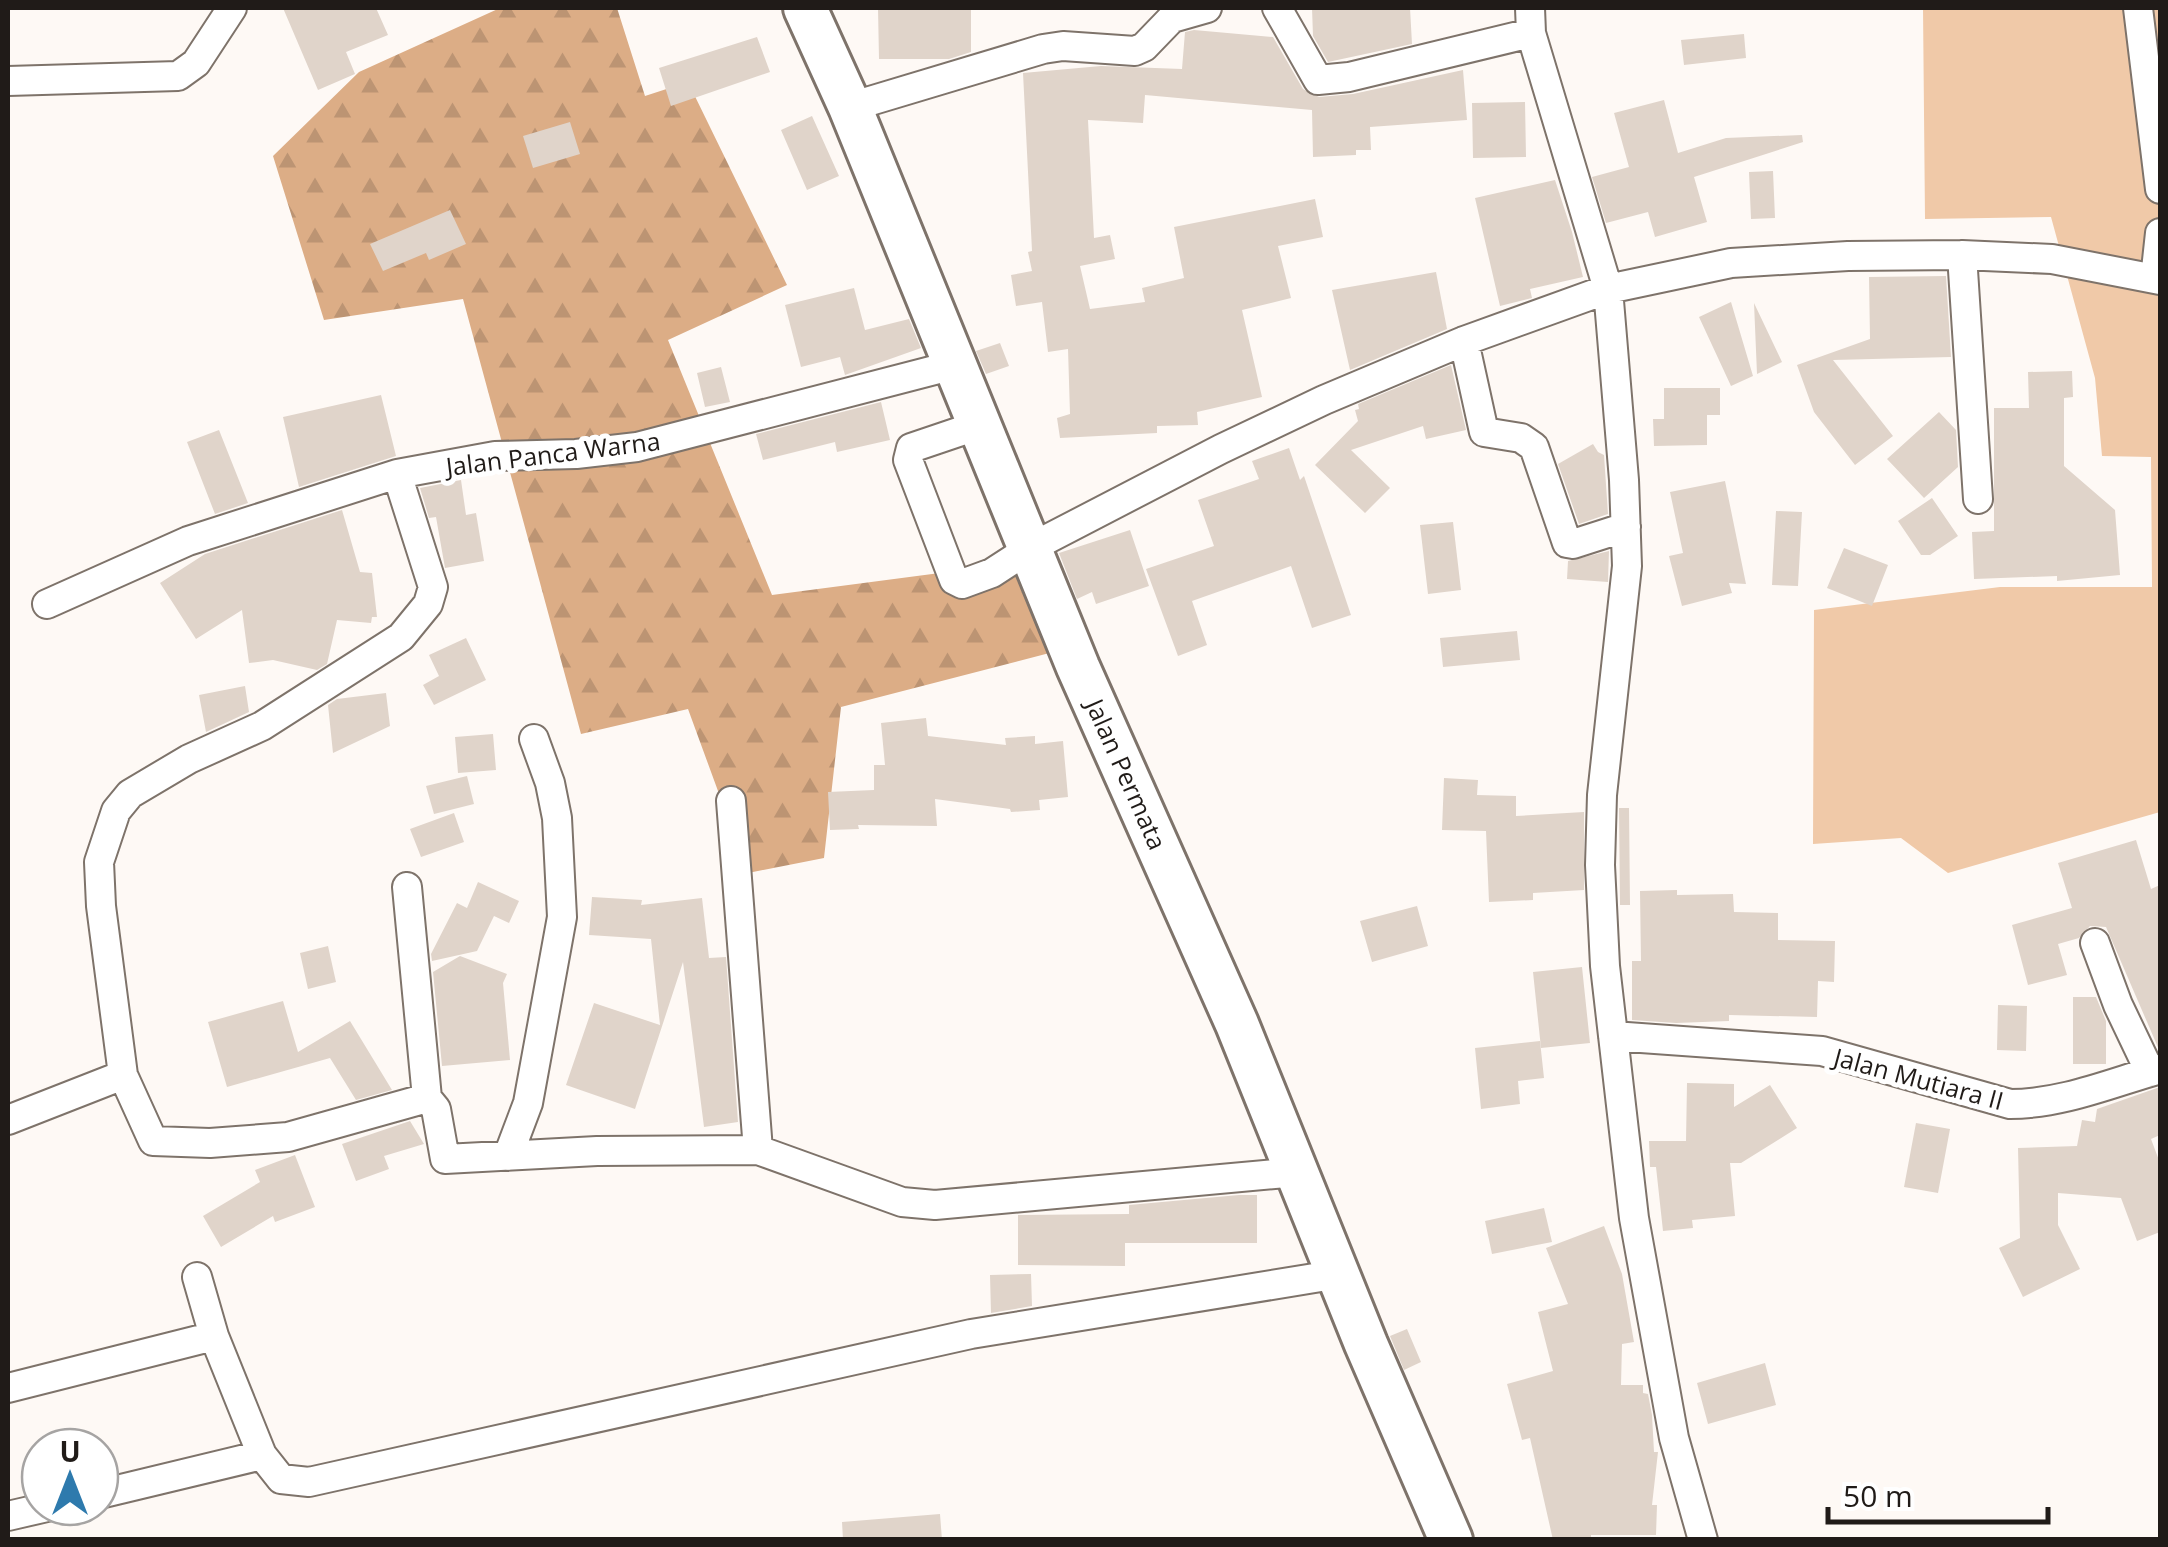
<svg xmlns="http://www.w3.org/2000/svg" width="2168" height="1547" viewBox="0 0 2168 1547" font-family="'Open Sans',sans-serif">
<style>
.green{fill:#f0c9a8}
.forest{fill:url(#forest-firs)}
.building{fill:#e0d4ca}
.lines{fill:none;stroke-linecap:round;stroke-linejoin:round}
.street-casing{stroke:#7e736a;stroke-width:32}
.primary-casing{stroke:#7e736a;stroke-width:48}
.street{stroke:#fff;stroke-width:28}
.primary{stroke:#fff;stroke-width:42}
.labels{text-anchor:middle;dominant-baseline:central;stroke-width:10;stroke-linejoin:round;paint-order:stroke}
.street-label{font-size:25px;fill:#201b18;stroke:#fff}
</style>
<defs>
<pattern id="forest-firs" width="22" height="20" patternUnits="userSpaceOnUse" patternTransform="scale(2.5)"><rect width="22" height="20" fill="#dcad86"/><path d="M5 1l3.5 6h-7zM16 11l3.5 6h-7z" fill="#bc9473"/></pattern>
</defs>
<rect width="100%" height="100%" fill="#fef9f5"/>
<path class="green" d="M1923,8H2160V812L1948,873L1901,838L1813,844L1814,610L2000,587H2152L2151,457L2102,456L2095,378L2051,217L1925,219Z"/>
<path class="forest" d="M500,8H617L645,96L688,82L787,285L668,340L772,595L1023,562L1061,650L841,707L824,858L748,873L688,709L581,734L463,299L324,320L273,156L359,72Z"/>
<path class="building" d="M283,8H376L388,35L346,52L355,74L318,90Z
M878,8H971V52L949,59H879Z
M1312,8H1410L1412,44L1328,62L1313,36Z
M1194,30L1273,37L1303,89L1319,97L1353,94L1463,70L1467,120L1370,127L1371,150H1356V155L1313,157L1312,110L1145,95L1143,123L1088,120L1094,238L1110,235L1115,259L1080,266L1090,309L1145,302L1142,288L1184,278L1174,227L1315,199L1323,237L1278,246L1291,298L1242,310L1262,397L1197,412L1198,425L1157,426V433L1060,438L1057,418L1070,414L1068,349L1048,352L1042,302L1016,306L1011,275L1032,271L1028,252L1032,251L1023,73L1101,66L1182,69L1185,32Z
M1744,34L1746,58L1684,65L1681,40Z
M757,37L770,72L671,106L659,68Z
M1664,100L1678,153L1726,138L1802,135L1803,142L1694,177L1707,222L1655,237L1648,212L1606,223L1592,177L1629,167L1614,113Z
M1525,102L1526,157L1473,158L1472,103Z
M812,116L839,176L807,190L781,130Z
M570,122L580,154L533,168L523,136Z
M1773,171L1775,218L1751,219L1749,172Z
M1555,180L1572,232L1583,277L1530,289L1532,298L1500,306L1475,198Z
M450,210L466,244L429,260L426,253L383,271L370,244Z
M1436,272L1447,329L1350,370L1332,290Z
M1946,276L1951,357L1833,360L1893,436L1855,465L1814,412L1797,365L1870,339L1869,277Z
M854,288L865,330L909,319L921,348L845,375L840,357L801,367L785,305Z
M1731,302L1753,376L1731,386L1699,317Z
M1754,303L1782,362L1757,374Z
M1000,343L1009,366L986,374L976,351Z
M1451,365L1466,430L1426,439L1423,426L1351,450L1390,488L1365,513L1315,465L1358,421L1355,410L1359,409L1358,404Z
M721,367L730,402L705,407L697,373Z
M2072,371L2073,397L2064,398V466L2115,510L2120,575L2057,581V576L1974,579L1972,532L1994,531V408H2029L2028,372Z
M1664,388H1720V415H1707V445L1654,446L1653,419H1664Z
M381,395L396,456L299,487L283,417Z
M881,402L890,440L837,452L835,442L763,460L756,434Z
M1939,412L1956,430L1958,467L1924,498L1887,459Z
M219,430L248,503L215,514L187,442Z
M1593,444L1598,452L1604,455L1608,514L1579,524L1558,464Z
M1289,448L1300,480L1304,476L1351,615L1312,628L1291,566L1192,601L1207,645L1178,656L1146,569L1214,546L1198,500L1259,479L1252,461Z
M461,480L466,515L476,513L484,561L445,568L436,517L429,518L420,488Z
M1725,481L1746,584L1729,583L1732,593L1682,606L1669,556L1683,553L1670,492Z
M1932,498L1958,536L1930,555H1921L1898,521Z
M342,510L360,572L372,573L377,617H372L371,623L337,620L327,664L317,670L273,660L249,663L242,610L196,639L160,583L205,554Z
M1776,511L1802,512L1798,586L1772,585Z
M1453,522L1461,590L1428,594L1420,525Z
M1130,530L1149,586L1096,604L1092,592L1077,599L1059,553Z
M1844,548L1888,565L1872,606L1827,588Z
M1609,551L1608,582L1567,579L1568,561Z
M1517,631L1520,660L1443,667L1440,638Z
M466,638L486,680L434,705L423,685L439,676L429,655Z
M245,686L249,712L206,732L199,695Z
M386,693L390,726L333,753L328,705L337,699Z
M926,718L928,736L1006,745L1005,738L1035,736V744L1063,741L1068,797L1039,800L1040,810L1011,812L1010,809L935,799L937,826L858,825L859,829L830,830L828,792L874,790V765H885L881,723Z
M493,734L496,770L458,773L455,737Z
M467,776L474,804L434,814L426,786Z
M1444,778L1478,780L1477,795L1516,796V816L1584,812V890L1533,893V900L1489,902L1486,831L1442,830Z
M1619,808H1629L1630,905H1620Z
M454,813L464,842L421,857L410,829Z
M2136,840L2151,889L2160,885V1052L2106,927L2090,926L2079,938L2058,944L2067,975L2028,985L2012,925L2072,908L2058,863Z
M478,882L519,901L509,923L494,916L477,951L432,961L431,954L457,903L467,908Z
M1677,890V895L1733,894L1734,912L1778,913V940L1835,941L1834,982L1818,981L1817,1017L1729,1015V1021L1676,1023L1632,1020V961H1641L1640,891Z
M592,897L642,900L641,905L702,898L709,958L726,957L738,1122L704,1127L683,962L635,1109L566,1085L594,1003L660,1025L651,939L589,935Z
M1417,906L1428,946L1372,962L1360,921Z
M328,946L336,982L308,989L300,953Z
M460,956L507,974L503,983L510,1060L442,1066L433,972Z
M1582,967L1590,1043L1541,1048L1533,972Z
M2073,997H2096L2106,1021V1064H2073Z
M283,1001L298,1052L350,1021L392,1090L356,1100L330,1058L227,1087L208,1022Z
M1998,1005L2027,1006L2026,1051L1997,1050Z
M1540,1041L1544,1078L1518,1081L1520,1104L1481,1109L1475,1048Z
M1687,1083L1734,1084V1107L1770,1085L1797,1128L1741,1163H1730L1735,1216L1692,1220L1693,1228L1663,1231L1656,1167H1650L1649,1141H1686Z
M2160,1087V1135L2151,1139L2160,1163V1232L2137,1241L2121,1198L2058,1193V1225L2080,1269L2023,1297L1999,1248L2020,1238L2018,1148L2077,1146L2082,1120L2095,1122L2097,1109Z
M410,1121L424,1144L384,1156L389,1169L356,1181L342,1144Z
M1916,1123L1950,1129L1938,1193L1904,1187Z
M295,1155L315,1207L275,1222L273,1216L221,1247L203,1216L260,1182L255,1170Z
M1239,1195H1257V1243H1125V1266L1018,1265V1215L1129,1214V1205Z
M1544,1208L1552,1242L1492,1254L1485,1221Z
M1604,1226L1622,1274L1634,1342L1622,1344L1621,1385H1643V1393L1648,1394L1652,1415L1654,1452H1658L1652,1505H1657L1656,1535H1591V1540H1553L1530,1438L1522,1440L1507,1384L1553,1371L1538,1312L1568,1304L1546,1248Z
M1031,1274L1032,1306L991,1313L990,1275Z
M1407,1329L1421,1362L1404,1370L1390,1336Z
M1765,1363L1776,1405L1708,1424L1697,1383Z
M940,1514L942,1540H843L842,1522Z"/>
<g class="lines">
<defs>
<path id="street" d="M1277,8L1318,80L1349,77L1531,33
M1530,8L1531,33L1608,289L1624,480L1627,566L1602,795L1600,865L1605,966L1634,1218L1674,1438L1703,1540
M2138,8L2160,189
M8,81L178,76L196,63L232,8
M850,107L1043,49L1063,46L1135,51L1144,47L1172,18L1207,8
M1962,255L1978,499
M2155,279L2160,233
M1464,341L1484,432L1521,438L1534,447L1567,543L1573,544L1626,527
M979,425L911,448L908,460L954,580L962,584L992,573L1032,547L1221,449L1324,400L1464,341L1608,289L1731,263L1848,256L1962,255L2052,259L2160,280
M397,474L433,587L428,604L401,637L262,726L189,759L130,794L116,811L99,862L101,906L123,1075L153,1141L210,1143L288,1137L427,1098L436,1109L445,1159L597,1151L758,1150L902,1202L935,1205L1297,1172
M47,604L188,541L397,474L495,456L576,454L637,447L954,365
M731,801L758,1150
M407,887L427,1098
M2095,943L2118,1005L2150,1072
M1613,1036L1822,1051L2010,1104C2062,1104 2111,1083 2160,1069
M8,1120L123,1075
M508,1156L528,1103L562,917L557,818L550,783L534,739
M197,1277L214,1336
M8,1388L214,1336L262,1455L281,1479L309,1482L971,1334L1339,1274
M100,1494L262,1455
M8,1516L47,1507"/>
<path id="primary" d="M805,8L850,107L1078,667L1237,1024L1366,1344L1451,1540"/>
</defs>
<use href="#street" class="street-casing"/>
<use href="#primary" class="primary-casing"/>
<use href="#street" class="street"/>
<use href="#primary" class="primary"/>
</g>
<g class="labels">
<g class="street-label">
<text transform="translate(553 453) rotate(-7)">Jalan Panca Warna</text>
<text transform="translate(1127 774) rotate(66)">Jalan Permata</text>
<text transform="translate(1919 1078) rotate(15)">Jalan Mutiara II</text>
</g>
</g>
<rect width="2168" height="1547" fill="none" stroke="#201b18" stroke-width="20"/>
<g transform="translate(70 1477)"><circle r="48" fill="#ffffff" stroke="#a6a4a3" stroke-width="2.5"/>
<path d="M0-8L18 38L0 25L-18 38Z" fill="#2e7aad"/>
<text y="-15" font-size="28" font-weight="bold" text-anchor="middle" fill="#201b18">U</text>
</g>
<path d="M1828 1507v15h220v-15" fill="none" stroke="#201b18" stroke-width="5"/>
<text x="1843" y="1507" font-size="30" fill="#201b18" stroke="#ffffff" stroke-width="8" paint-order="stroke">50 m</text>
</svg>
